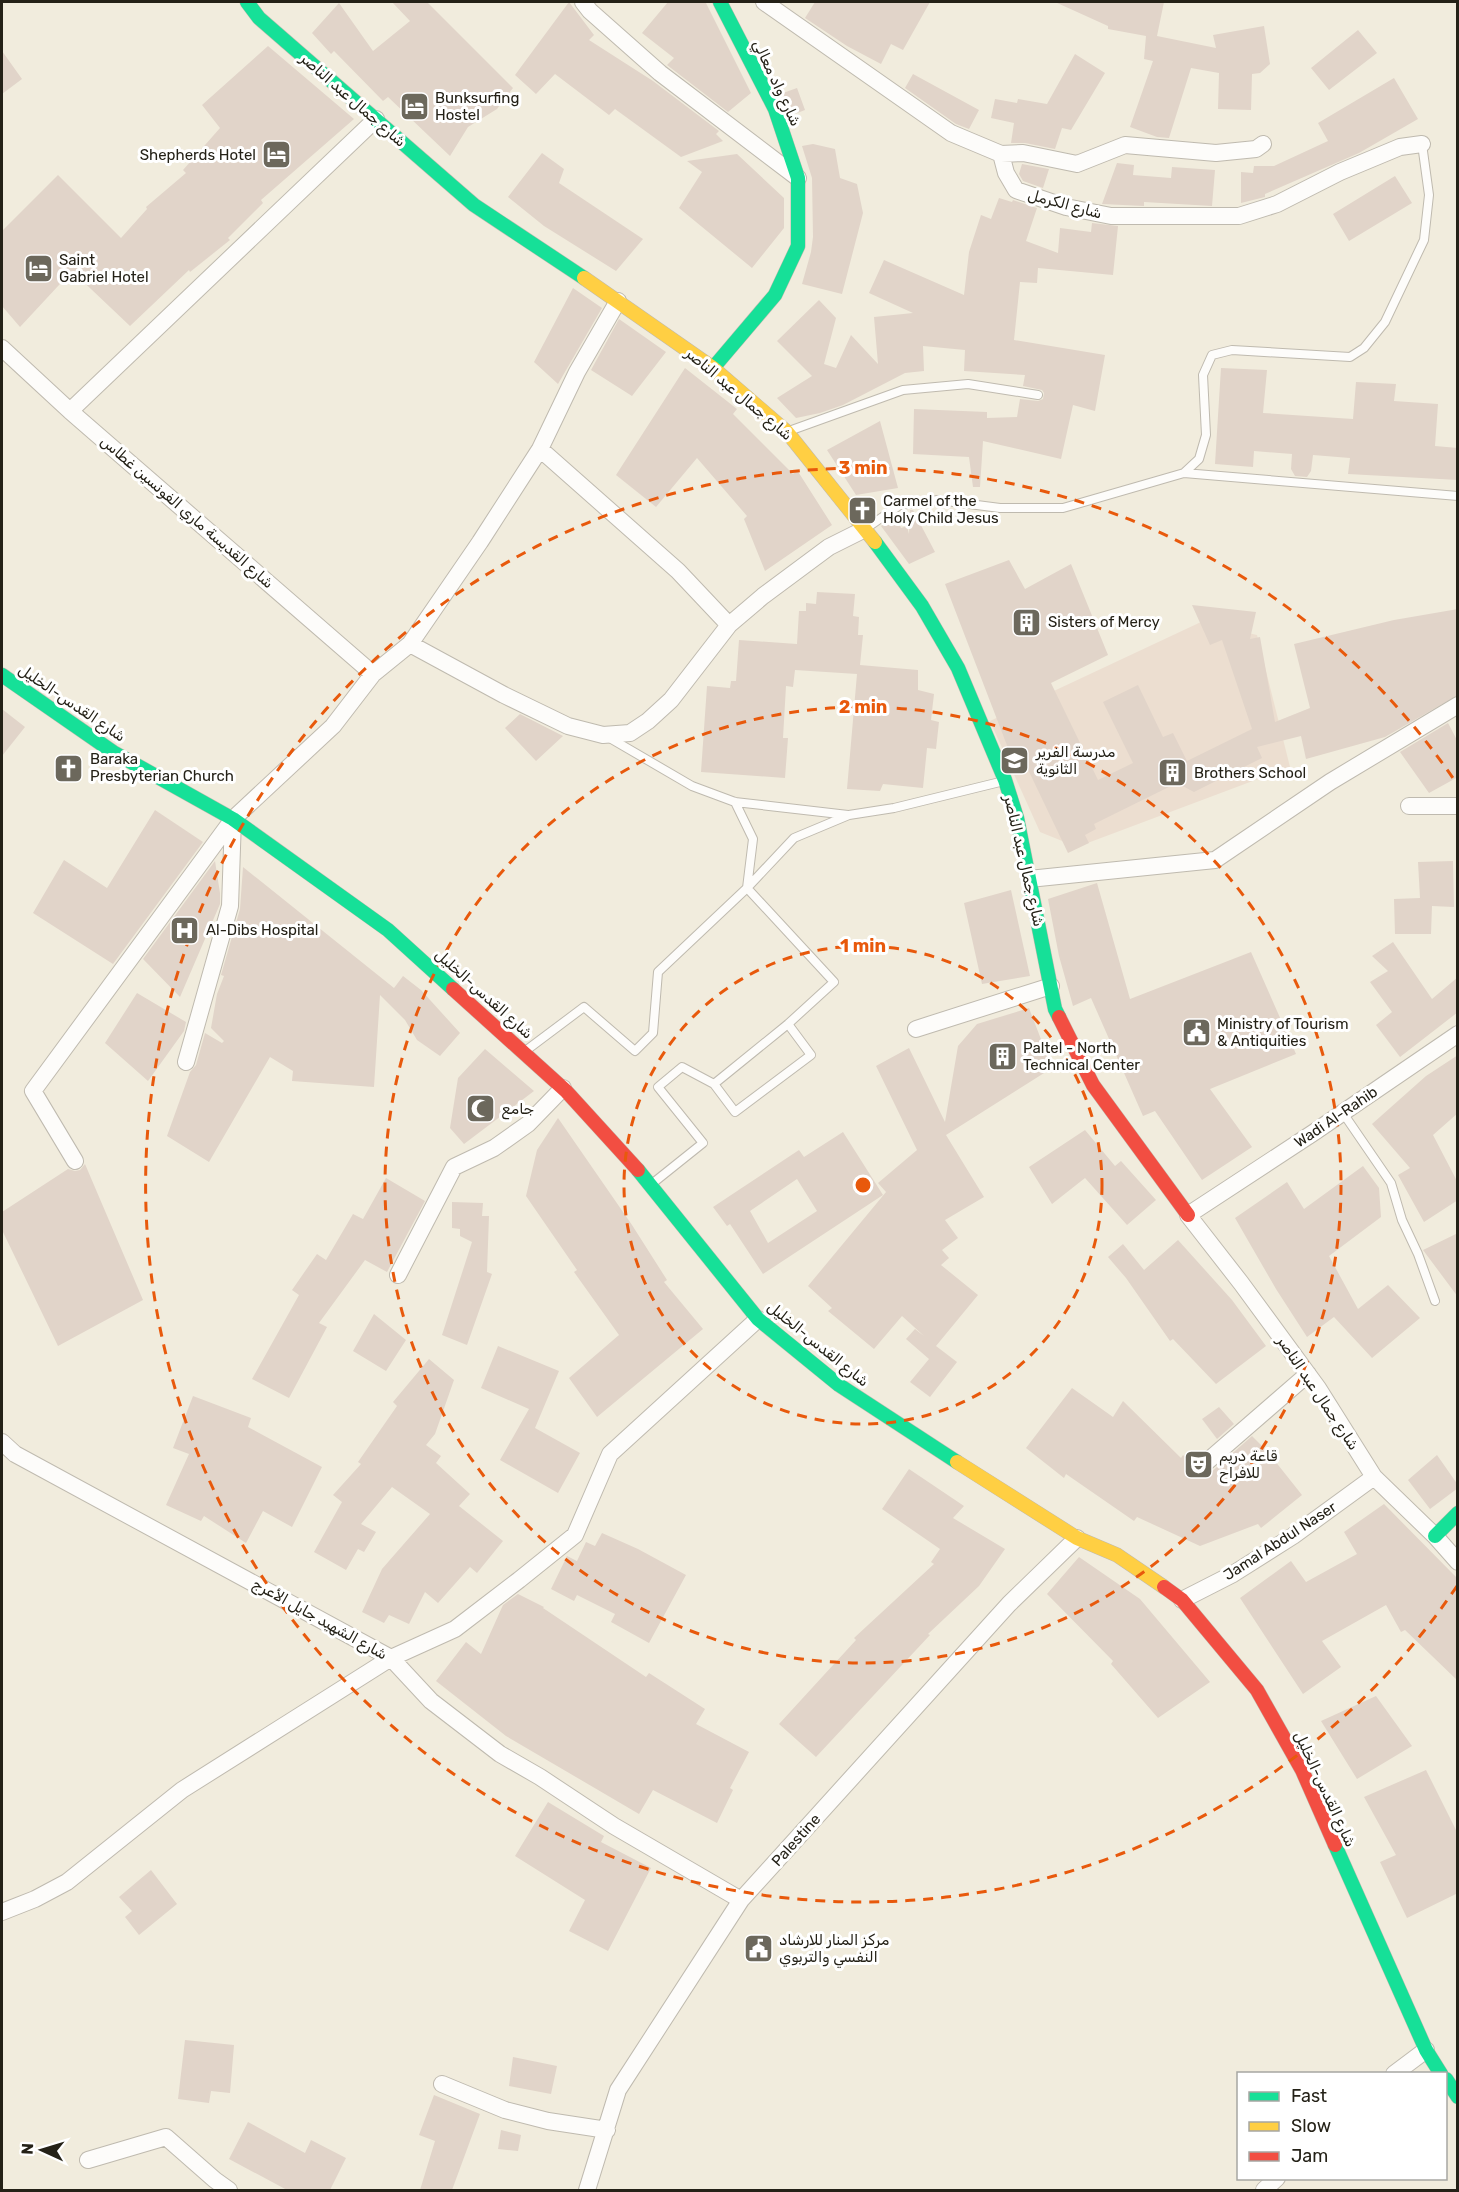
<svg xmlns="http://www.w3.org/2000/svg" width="1459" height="2192" viewBox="0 0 1459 2192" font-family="Rubik,Vazirmatn,sans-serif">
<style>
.education{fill:#ecded0}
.building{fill:#e1d4c9;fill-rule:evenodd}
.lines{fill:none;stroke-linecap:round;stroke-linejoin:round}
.lane-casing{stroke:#bfbaaf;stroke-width:10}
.street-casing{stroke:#bfbaaf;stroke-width:18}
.fast-casing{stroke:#bfbaaf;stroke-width:15}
.slow-casing{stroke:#bfbaaf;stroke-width:15}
.jam-casing{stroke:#bfbaaf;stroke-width:15}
.lane{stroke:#fdfcfa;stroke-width:8}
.street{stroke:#fdfcfa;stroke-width:16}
.fast{stroke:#16e098;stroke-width:14}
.slow{stroke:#ffcf43;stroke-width:14}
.jam{stroke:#f24e42;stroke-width:14}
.ring{fill:none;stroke:#e8590c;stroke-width:3;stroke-dasharray:10 8}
.labels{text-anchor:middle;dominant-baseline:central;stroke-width:6;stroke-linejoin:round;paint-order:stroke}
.street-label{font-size:15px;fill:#242117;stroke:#fff}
.poi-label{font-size:15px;fill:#242117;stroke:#fff;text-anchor:start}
.centre{fill:#e8590c;stroke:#fff;stroke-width:3}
.ring-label{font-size:18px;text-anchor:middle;font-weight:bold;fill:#e8590c;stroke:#fff;stroke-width:6;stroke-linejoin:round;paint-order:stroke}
</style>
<rect width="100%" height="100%" fill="#f1ecdd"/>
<path class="education" d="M1201,622L1257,635L1290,767L1077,847L1040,832L990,721Z"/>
<path class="building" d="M392,2H427L513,88L497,109L468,127L450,156L388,97L383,101L334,51L331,54L312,33L339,3L373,51L410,21Z
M569,2L594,35L589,40L653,81L719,131L716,134L723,141L681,157L615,109L609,115L555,74L536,94L515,75Z
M668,2H705L706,3L751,93L728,112L667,65L674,58L642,33Z
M815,2H930L903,50L891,44L881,64L847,46L805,18Z
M1055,2H1164L1157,36L1216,48L1213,35L1264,26L1270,64L1260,73L1252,74L1251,110L1218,109L1219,73L1191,68L1169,138L1157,137L1130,127L1153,61L1144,59L1146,36L1108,29V26Z
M1358,30L1377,53L1329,90L1311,68Z
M268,46L354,119L261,200L263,203L228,238L230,240L190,272L189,270L130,326L72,271L20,327L2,306V231L58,175L121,238L147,209L146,207L186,173L183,170L220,128L202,105Z
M2,51L22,79L2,94Z
M1075,54L1105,73L1071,130L1062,128L1055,149L1025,143H1011L1014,123L991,118L995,99L1017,103L1018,99L1047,104Z
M913,74L979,110L969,129L956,124L905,88Z
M1394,78L1418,119L1359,153L1265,194V197L1241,203V172L1253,173L1254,166H1274L1328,141L1318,123Z
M797,88L805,110L792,115L783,93Z
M813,144L835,149L840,178L857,184L863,213L842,294L802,284L811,252L813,237L812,178L802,146Z
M542,153L564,169L559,183L643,239L616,271L544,226L508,197Z
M737,154L784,198V228L752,268L679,208L702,172L687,161Z
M1117,163L1134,165L1133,175L1171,178L1172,167L1215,170L1212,206L1144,202V206L1102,204Z
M1022,164L1049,169L1043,188L1023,181L1019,174Z
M1395,176L1412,203L1349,241L1333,214Z
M999,198L1012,202L1013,200L1037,208L1026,241L1058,253L1060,228L1091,232L1092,223L1118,226L1113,275L1038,268L1037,283L1020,282L1014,340L1105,355L1095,411L1073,405L1061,459L983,441L980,487H973L969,457L913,454L914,409L987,412V418L1017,417L1020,399L1038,401L1043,399L1044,393L1042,390L1023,386L1025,375L964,371L965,350L923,346L924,371L905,373L843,405L820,413L796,418L777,398L812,376L777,341L819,300L836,318L824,364L836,368L851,335L878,364L874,317L913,313L869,293L884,260L964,295L969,252L981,215L991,219Z
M573,288L602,308L558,384L534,362Z
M619,319L666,352L632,396L591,370Z
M685,368L737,409L733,414L793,474L797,470L832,525L765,571L744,519L747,516L697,458L656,507L616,475Z
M1221,368L1267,370L1263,413L1353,419L1356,382L1396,384L1394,401L1438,404L1435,446L1458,448V480L1348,474L1350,458L1313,455L1311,471L1307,477L1295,476L1291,469L1292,454L1254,451L1253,467L1215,464Z
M880,421L898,488L856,495L827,450Z
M910,510H913L935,552L909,564L881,526L896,516L901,528L907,526L909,534Z
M1009,560L1025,589L1071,564L1108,655L1051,683L1098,780L1133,763L1103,702L1138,685L1163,737L1173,733L1187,761L1252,729L1222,640L1210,645L1192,605L1256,612L1250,639L1260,637L1275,722L1310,708L1294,644L1394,620L1458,609V695L1385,737L1306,759L1301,736L1257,747L1262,758L1194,792L1177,783L1094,824L1096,829L1085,835L1089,843L1068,853L1022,757L1013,761L945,584Z
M817,592L855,594L853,616L859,617L858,635H863L860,665L918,670V690L934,694L931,720L939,722L936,749L927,748L923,788L883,784L880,791L847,789L857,674L795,670L793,687L786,686L783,738H788L785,778L701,772L707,686L730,688L731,681H736L739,640L797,644L799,611H806V603L816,604Z
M2,709L25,727L2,756Z
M520,714L563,736L536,761L505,728Z
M1448,723L1458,742V777L1429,793L1400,752Z
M155,810L203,842L113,964L33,913L64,860L107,888Z
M215,861L220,893V904L180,997L143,959Z
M1453,861L1454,907L1432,906L1431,934H1395L1394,899L1420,898L1418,862Z
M243,867L394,988L403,976L421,990L460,1033L440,1056L417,1040L405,1020L380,995L374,1087L292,1081L293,1071L270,1057L209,1162L167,1136L190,1072L196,1065L205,1033L222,1043L224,1041L211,1028L217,994L224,976L221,975L240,909Z
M1097,883L1130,999L1251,952L1296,1054L1210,1089L1252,1147L1202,1180L1155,1111L1143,1116L1091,998L1073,1006L1059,956L1048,899Z
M1011,890L1030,976L982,984L964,903Z
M1393,942L1432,999L1458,977V1012L1400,1057L1376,1025L1392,1012L1370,982L1388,971L1372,956Z
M137,993L186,1022L184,1031L148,1081L105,1043Z
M1029,1008L1052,1068L946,1135L984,1197L945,1220L958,1238L942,1250L949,1258L941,1265L978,1295L936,1346L957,1362L930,1397L910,1382L929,1359L906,1339L915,1329L924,1336L902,1316L874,1349L828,1311L832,1308L808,1286L886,1192L878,1183L917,1150L876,1066L909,1048L945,1122L958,1046L977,1024Z
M485,1049L534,1091L464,1144L450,1128L458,1078Z
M1458,1055V1113L1433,1135L1458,1183V1200L1424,1222L1398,1175L1410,1168L1372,1124L1426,1076Z
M558,1118L632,1225L667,1280L664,1282L703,1329L597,1417L569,1378L619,1335L574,1272L577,1270L526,1196L537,1150Z
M1085,1130L1115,1166L1121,1161L1156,1200L1127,1225L1085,1178L1052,1204L1029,1167Z
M843,1132L883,1195L763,1274L730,1224L727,1226L713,1207L799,1150L804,1157ZM797,1179L817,1211L768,1243L750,1211Z
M85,1164L143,1300L58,1346L2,1230V1212L68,1169L75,1171L80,1170Z
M1363,1166L1379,1188L1381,1217L1329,1256L1358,1309L1388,1285L1420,1318L1372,1358L1334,1317L1307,1337L1276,1289L1235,1218L1287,1182L1304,1209Z
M386,1178L425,1201L387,1272L365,1260L319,1323L327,1327L289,1398L252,1379L299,1295L292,1290L317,1254L326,1260L353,1214L363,1219Z
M452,1202L483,1203L482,1216H489L487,1272L492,1274L467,1345L442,1335L472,1242L460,1236V1229L452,1228Z
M1458,1233V1297L1423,1250Z
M1178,1240L1232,1300L1266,1346L1216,1384L1173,1339L1170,1341L1126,1278L1108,1257L1123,1244L1144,1270Z
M374,1314L406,1340L386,1371L353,1351Z
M498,1346L559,1371L535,1428L580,1453L558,1493L500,1460L529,1409L481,1388Z
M429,1359L454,1380L435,1434L426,1445L441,1456L436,1463L470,1494L459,1506L503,1541L477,1573L470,1567L438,1603L425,1592L409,1624L389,1615L384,1623L362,1612L382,1569L430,1514L392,1487L361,1524L376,1532L364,1552L358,1549L346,1570L314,1552L342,1502L333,1495L361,1464L358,1462L397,1406L393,1402Z
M1072,1388L1113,1417L1123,1401L1181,1458L1183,1455L1192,1463L1194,1472L1199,1476L1209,1474L1252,1436L1267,1451L1302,1495L1261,1528L1258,1524L1200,1546L1137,1517L1134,1521L1066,1474L1064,1478L1026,1448Z
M193,1396L251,1418L248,1427L322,1467L292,1527L263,1511L246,1543L204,1516L201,1521L166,1505L189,1454L173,1448Z
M1219,1407L1234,1424L1217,1439L1202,1419Z
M1437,1455L1458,1485V1488L1430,1509L1408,1480Z
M909,1469L964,1506L953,1518L1005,1549L979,1586L928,1634L930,1635L816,1757L779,1724L856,1640L854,1638L934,1564L931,1562L940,1549L882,1509Z
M1384,1504L1457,1578L1458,1681L1405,1630L1401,1632L1386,1605L1322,1641L1341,1667L1303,1694L1240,1598L1291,1561L1306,1582L1357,1554L1344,1532Z
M602,1533L638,1549L686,1575L649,1643L611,1622L615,1614L577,1595L574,1601L551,1589L567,1556L577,1561L586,1542L595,1546Z
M1079,1557L1140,1599L1210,1682L1158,1718L1111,1664L1113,1661L1047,1594Z
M518,1594L544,1607L543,1608L646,1677L649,1673L705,1709L696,1724L749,1752L730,1788L733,1790L717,1823L653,1790L639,1814L506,1736L436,1681L466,1642L481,1654L503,1605Z
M1376,1696L1412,1746L1357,1779L1321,1721Z
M1426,1770L1458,1834V1893L1407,1918L1380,1862L1396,1855L1364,1797Z
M548,1802L604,1836L601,1842L651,1868L608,1951L569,1931L585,1900L515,1856Z
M151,1870L177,1904L139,1935L125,1917L132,1911L119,1897Z
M185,2040L234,2045L230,2093L211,2091L209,2103L178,2099Z
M513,2057L557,2066L551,2094L509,2086Z
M434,2095L480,2114L452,2190H420L435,2141L419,2135Z
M248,2122L305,2153L311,2140L346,2158L330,2190H287L229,2159Z
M501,2130L521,2135L518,2151L498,2149Z"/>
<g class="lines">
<defs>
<path id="lane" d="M789,431L903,390L968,384L1038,395
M1184,473L1458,496
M868,527L900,505L938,500L1000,508H1063L1184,473L1199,459L1206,435L1203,375L1212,355L1232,350L1350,357L1364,348L1385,322L1424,240L1429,195L1422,144
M608,737L692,786L735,802L848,815
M735,802L753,839L747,888
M747,888L794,838L849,815L894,808L1004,781
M524,1052L584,1007L635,1051L653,1033L658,972L747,888L834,982L788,1024L714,1084
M1343,1113L1391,1183L1402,1220L1418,1254L1435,1301
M653,1183L703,1143L658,1087L682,1067L714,1084L735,1112L811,1055L788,1024"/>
<path id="street" d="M583,2L590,11L660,73L798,178
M764,2L951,133L1001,154L1006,173L1016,190L1066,207L1111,216H1239L1277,204L1340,172L1400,147L1422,144
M1001,154L1023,153L1077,164L1125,145L1216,153L1256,149L1263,144
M2,348L70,411L373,674
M70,411L376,119
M540,449L678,571L729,625
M410,644L504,695L568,726L603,735L630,733L648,721L671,700L729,625L763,596L829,547L865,529
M1409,806H1458
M1029,879L1215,860L1330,782L1458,705
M916,1029L1051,986
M1458,1034L1313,1133L1188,1215L1241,1283L1318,1388L1374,1477L1435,1536L1458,1562
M186,1062L230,906L233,819
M75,1161L33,1091L233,819L333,726L373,674L410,644L480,542L540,449L577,372L618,301
M398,1275L454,1167L494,1148L528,1124L563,1088
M2,1442L15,1454L391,1658L431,1701L500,1754L540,1777L614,1826L741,1900
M1202,1466L1308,1374
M1182,1600L1233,1574L1293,1536L1374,1477
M2,1912L35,1899L67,1882L182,1790L391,1658L455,1629L519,1580L575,1535L610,1454L758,1319
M1394,2074L1426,2050
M442,2084L505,2110L548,2121L607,2130
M88,2160L166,2137L215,2180L229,2190
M587,2190L618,2090L741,1900L1009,1604L1077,1538
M1264,2190L1277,2178"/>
<path id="fast" d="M247,2L259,18L474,205L584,278
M713,368L775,295L798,246V178L775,109L720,2
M875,542L922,606L958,668L1005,780L1017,818L1055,1009L1059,1017
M2,675L113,752L233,819L388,930L453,989
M638,1170L758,1319L839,1385L957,1462
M1435,1536L1458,1513
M1335,1845L1426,2050L1441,2074
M1446,2079L1458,2097"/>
<path id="slow" d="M584,278L713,368L787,432L875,542
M957,1462L1077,1538L1117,1555L1164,1587"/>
<path id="jam" d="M453,989L566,1091L638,1170
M1059,1017L1093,1085L1188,1215
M1164,1587L1182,1600L1257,1690L1302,1770L1335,1845"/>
</defs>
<use href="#lane" class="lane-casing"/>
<use href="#street" class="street-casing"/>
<use href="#fast" class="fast-casing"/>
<use href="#slow" class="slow-casing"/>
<use href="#jam" class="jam-casing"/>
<use href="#lane" class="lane"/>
<use href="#street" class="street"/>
<use href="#fast" class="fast"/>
<use href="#slow" class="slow"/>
<use href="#jam" class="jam"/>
</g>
<g class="ring">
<circle cx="863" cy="1185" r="239"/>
<circle cx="863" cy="1185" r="478"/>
<path d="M1457 1586A717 717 0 1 1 1457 784"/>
</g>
<defs>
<symbol id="hotel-square" viewBox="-11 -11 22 22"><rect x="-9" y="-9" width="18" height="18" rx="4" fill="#6c685c" stroke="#fff"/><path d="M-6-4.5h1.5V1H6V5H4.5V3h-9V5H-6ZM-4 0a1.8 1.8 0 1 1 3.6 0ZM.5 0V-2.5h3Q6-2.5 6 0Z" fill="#fff"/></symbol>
<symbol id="church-square" viewBox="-11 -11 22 22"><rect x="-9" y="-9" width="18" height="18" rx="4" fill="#6c685c" stroke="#fff"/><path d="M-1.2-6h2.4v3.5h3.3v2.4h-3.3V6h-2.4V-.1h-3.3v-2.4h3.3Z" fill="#fff"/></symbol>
<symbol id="building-square" viewBox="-11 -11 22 22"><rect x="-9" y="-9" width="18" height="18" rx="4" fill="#6c685c" stroke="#fff"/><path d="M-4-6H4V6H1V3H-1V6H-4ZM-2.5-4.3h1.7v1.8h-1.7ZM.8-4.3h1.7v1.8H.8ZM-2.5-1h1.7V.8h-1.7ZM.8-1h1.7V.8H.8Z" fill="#fff"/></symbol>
<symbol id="school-square" viewBox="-11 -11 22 22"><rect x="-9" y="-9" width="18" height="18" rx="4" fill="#6c685c" stroke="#fff"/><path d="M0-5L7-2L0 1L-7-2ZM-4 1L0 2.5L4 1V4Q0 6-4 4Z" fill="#fff"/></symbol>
<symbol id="hospital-square" viewBox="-11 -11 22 22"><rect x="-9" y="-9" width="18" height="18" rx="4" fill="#6c685c" stroke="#fff"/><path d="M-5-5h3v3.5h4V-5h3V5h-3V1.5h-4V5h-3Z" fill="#fff"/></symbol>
<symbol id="civic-square" viewBox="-11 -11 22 22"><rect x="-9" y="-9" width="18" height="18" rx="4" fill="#6c685c" stroke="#fff"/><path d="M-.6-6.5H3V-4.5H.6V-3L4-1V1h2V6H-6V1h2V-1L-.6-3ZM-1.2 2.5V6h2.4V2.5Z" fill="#fff"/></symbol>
<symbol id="mosque-square" viewBox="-11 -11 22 22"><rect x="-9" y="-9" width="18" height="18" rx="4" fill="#6c685c" stroke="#fff"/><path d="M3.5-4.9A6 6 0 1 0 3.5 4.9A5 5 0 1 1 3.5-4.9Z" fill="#fff"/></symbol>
<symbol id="theatre-square" viewBox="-11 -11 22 22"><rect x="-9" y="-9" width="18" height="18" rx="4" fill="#6c685c" stroke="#fff"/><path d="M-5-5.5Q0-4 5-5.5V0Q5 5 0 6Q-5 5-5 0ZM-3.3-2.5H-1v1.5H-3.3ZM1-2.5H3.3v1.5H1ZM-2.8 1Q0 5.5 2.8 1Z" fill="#fff"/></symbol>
</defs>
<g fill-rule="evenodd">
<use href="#hotel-square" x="398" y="90" width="33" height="33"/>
<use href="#hotel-square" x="260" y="138" width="33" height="33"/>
<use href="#hotel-square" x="22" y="252" width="33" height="33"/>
<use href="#church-square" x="846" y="494" width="33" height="33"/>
<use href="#building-square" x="1010" y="606" width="33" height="33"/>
<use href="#school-square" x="998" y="744" width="33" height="33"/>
<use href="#church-square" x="52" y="752" width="33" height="33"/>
<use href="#building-square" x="1156" y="756" width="33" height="33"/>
<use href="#hospital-square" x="168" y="914" width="33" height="33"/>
<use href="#civic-square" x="1180" y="1016" width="33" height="33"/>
<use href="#building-square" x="986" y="1040" width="33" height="33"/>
<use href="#mosque-square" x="464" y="1092" width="33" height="33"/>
<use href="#theatre-square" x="1182" y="1448" width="33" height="33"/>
<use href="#civic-square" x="742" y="1932" width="33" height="33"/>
</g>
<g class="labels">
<g class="street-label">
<text transform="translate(777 83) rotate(65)">شارع واد معالي</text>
<text transform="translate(353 100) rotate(41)">شارع جمال عبد الناصر</text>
<text transform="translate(1065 204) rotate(15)">شارع الكرمل</text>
<text transform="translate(739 394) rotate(40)">شارع جمال عبد الناصر</text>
<text transform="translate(187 512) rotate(41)">شارع القديسة ماري الفونسين غطاس</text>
<text transform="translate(72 703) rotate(34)">شارع القدس-الخليل</text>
<text transform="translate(1024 861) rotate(77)">شارع جمال عبد الناصر</text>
<text transform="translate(484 994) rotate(42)">شارع القدس-الخليل</text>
<text transform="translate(1336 1117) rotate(-34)">Wadi Al-Rahib</text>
<text transform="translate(818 1344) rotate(39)">شارع القدس-الخليل</text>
<text transform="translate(1318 1393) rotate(56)">شارع جمال عبد الناصر</text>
<text transform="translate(1280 1541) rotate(-33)">Jamal Abdul Naser</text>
<text transform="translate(320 1619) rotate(29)">شارع الشهيد جايل الأعرج</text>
<text transform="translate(1325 1789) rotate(65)">شارع القدس-الخليل</text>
<text transform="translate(796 1840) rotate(-48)">Palestine</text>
</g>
<g class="poi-label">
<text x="435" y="98">Bunksurfing<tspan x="435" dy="17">Hostel</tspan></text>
<text x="256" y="155" text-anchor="end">Shepherds Hotel</text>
<text x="59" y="260">Saint<tspan x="59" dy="17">Gabriel Hotel</tspan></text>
<text x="883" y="501">Carmel of the<tspan x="883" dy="17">Holy Child Jesus</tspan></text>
<text x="1048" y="622">Sisters of Mercy</text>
<text x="1036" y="752">مدرسة الفرير<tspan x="1036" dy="17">الثانوية</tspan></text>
<text x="90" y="759">Baraka<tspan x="90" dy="17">Presbyterian Church</tspan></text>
<text x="1194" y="773">Brothers School</text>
<text x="206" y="930">Al-Dibs Hospital</text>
<text x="1217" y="1024">Ministry of Tourism<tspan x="1217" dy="17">&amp; Antiquities</tspan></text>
<text x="1023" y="1048">Paltel - North<tspan x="1023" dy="17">Technical Center</tspan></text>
<text x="502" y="1109">جامع</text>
<text x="1219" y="1456">قاعة دريم<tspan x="1219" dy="17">للافراح</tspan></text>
<text x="779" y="1940">مركز المنار للارشاد<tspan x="779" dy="17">النفسي والتربوي</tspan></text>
</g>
</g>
<circle cx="863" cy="1185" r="9" class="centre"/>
<g class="ring-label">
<text x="863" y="474">3 min</text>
<text x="863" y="713">2 min</text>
<text x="863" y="952">1 min</text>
</g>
<rect width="1459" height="2192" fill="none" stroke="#242117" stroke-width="6"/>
<rect x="1237" y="2072" width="210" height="108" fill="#ffffff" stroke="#a7a6a2" stroke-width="1.5"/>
<rect x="1249" y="2092" width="30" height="9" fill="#16e098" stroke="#a7a6a2" stroke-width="1.5"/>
<text x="1291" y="2102" font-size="18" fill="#242117">Fast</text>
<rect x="1249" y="2122" width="30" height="9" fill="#ffcf43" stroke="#a7a6a2" stroke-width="1.5"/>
<text x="1291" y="2132" font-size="18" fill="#242117">Slow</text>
<rect x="1249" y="2152" width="30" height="9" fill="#f24e42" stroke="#a7a6a2" stroke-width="1.5"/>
<text x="1291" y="2162" font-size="18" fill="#242117">Jam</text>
<g transform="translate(42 2150) rotate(274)" stroke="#ffffff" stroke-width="4.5" paint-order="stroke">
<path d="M0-4.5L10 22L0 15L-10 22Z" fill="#242117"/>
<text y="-9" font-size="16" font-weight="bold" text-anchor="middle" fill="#242117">N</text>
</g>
</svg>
